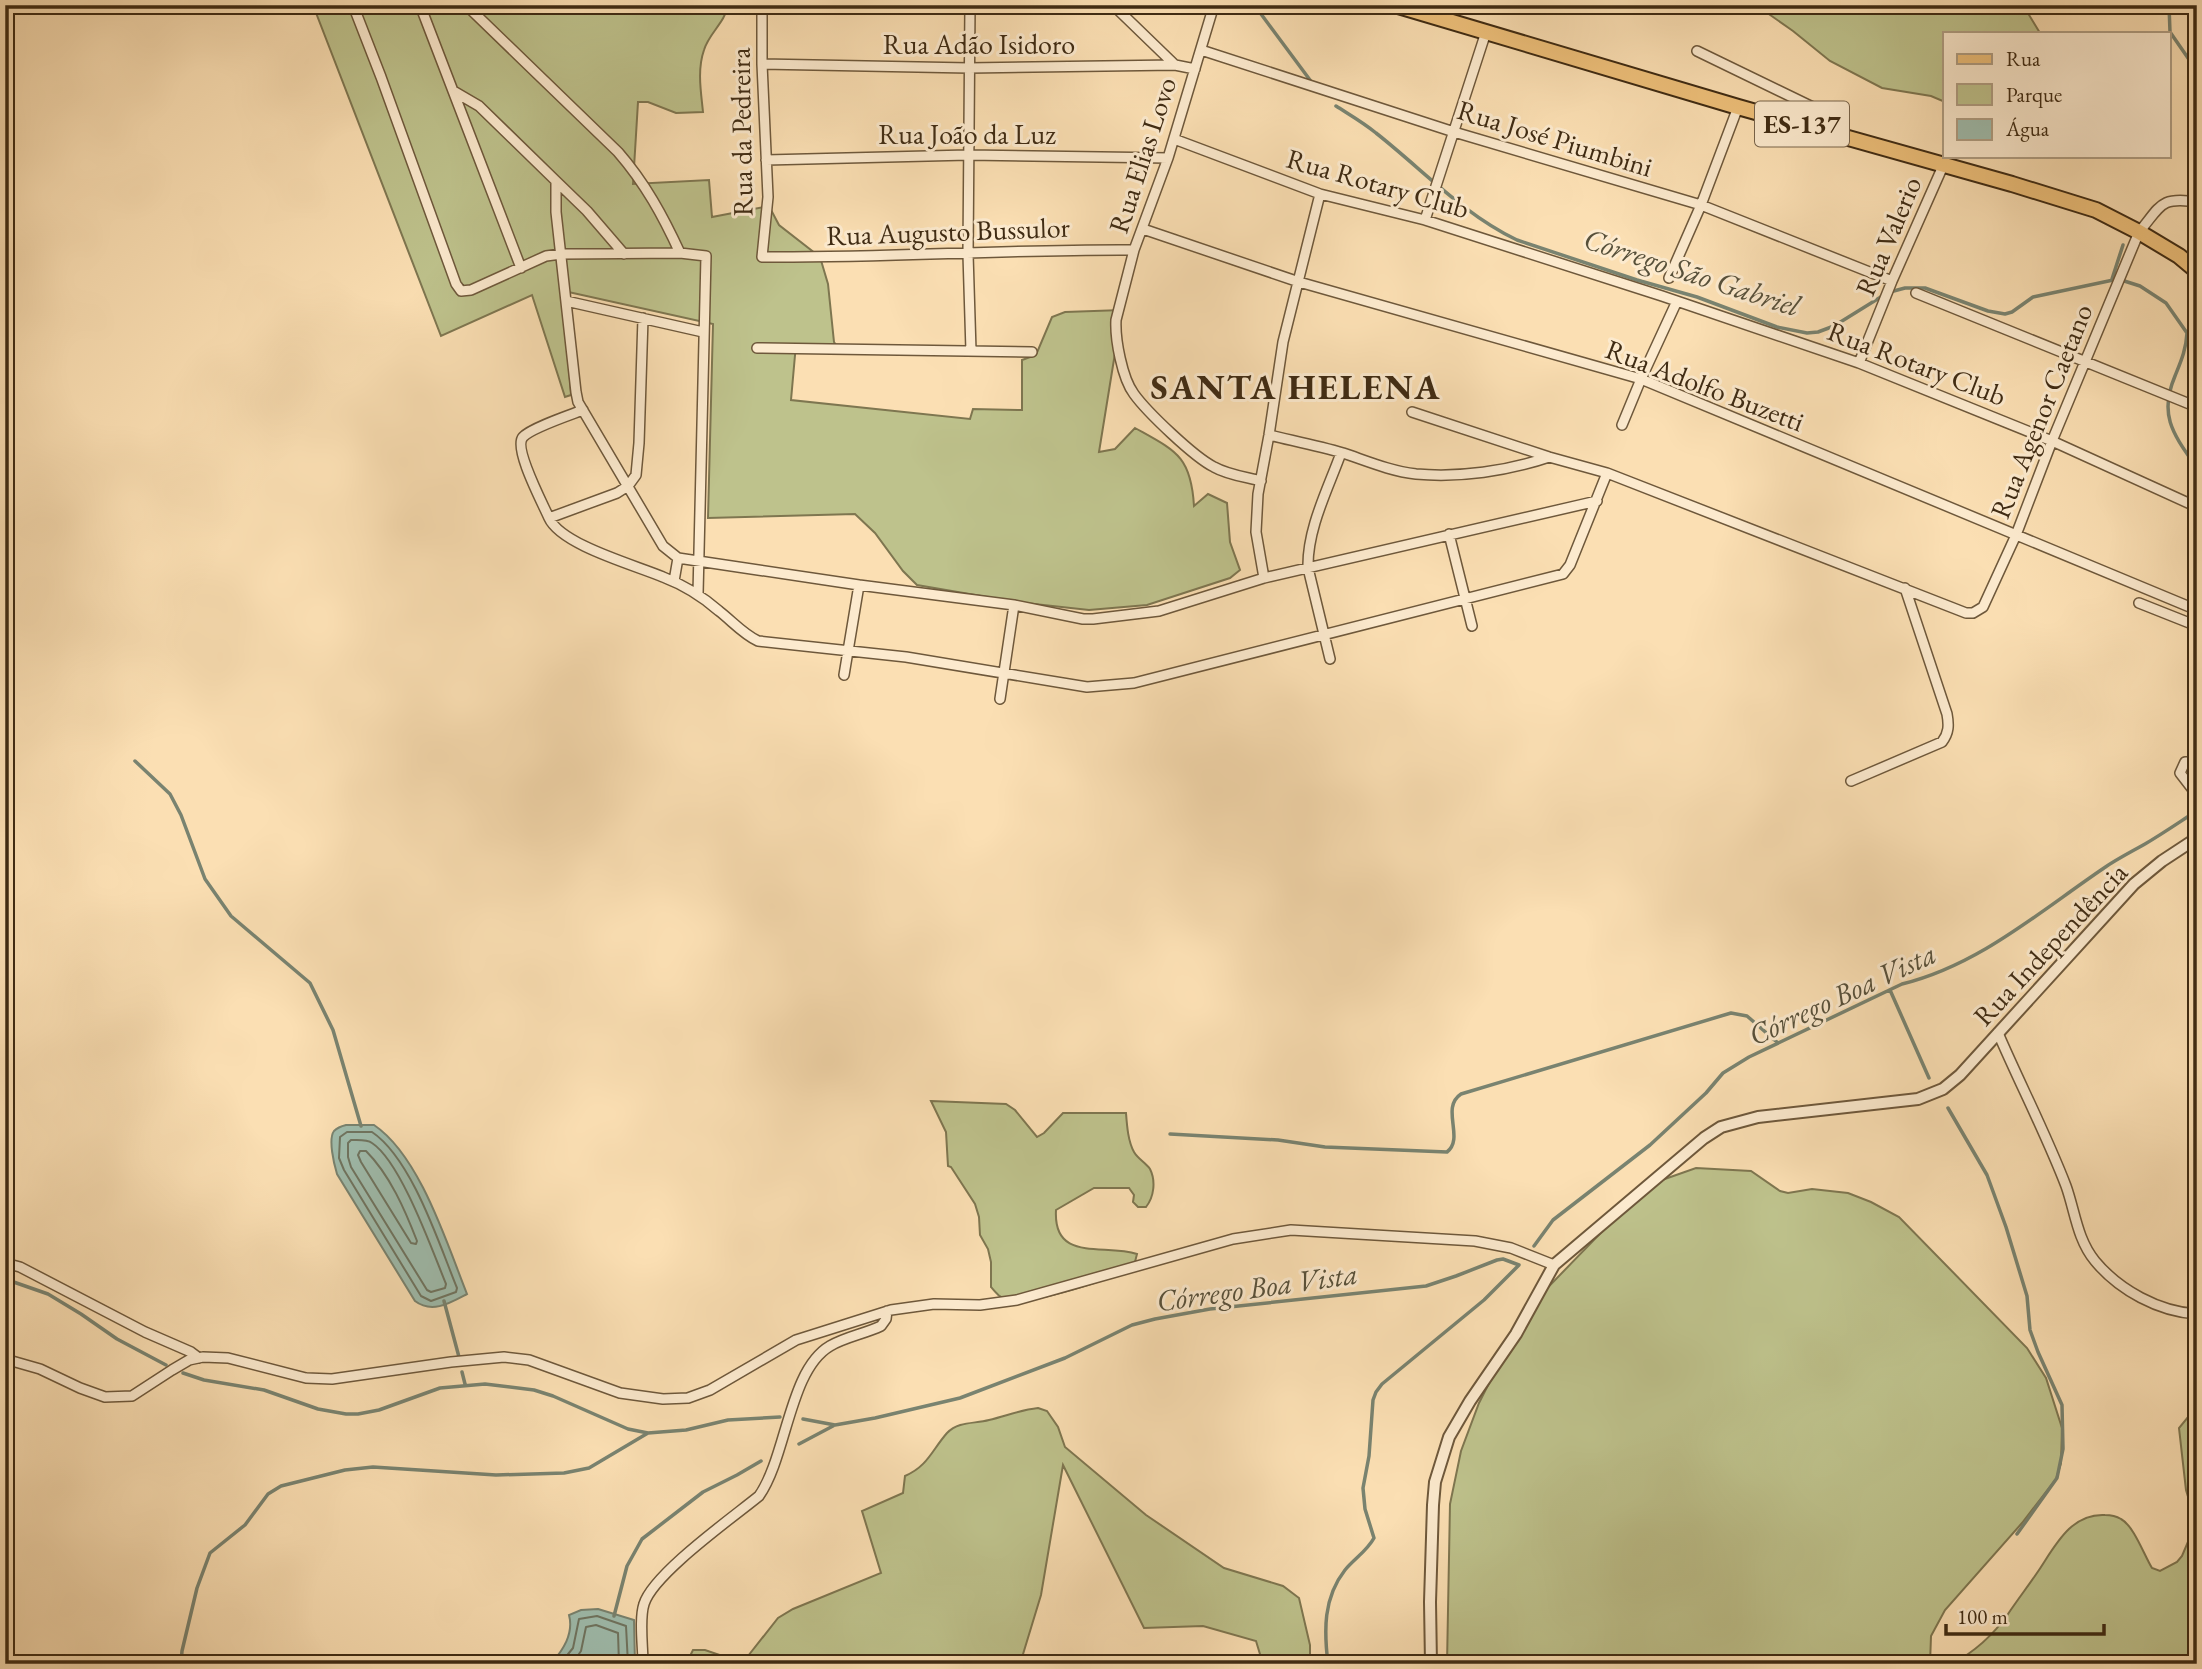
<svg xmlns="http://www.w3.org/2000/svg" width="2202" height="1669" viewBox="0 0 2202 1669" font-family="'EB Garamond',serif">
<style>
.green{fill:#bec28c;stroke:#7e7650;stroke-width:2}
.water{fill:#9fbdae;stroke:#798370;stroke-width:2}
.lines{fill:none;stroke-linecap:round;stroke-linejoin:round}
.shore{stroke:#6f7460;stroke-width:2}
.stream{stroke:#798370;stroke-width:3.5}
.minor-casing{stroke:#6e583b;stroke-width:12}
.tertiary-casing{stroke:#6e583b;stroke-width:14}
.primary-casing{stroke:#3f2b13;stroke-width:18}
.minor{stroke:#fceace;stroke-width:9}
.tertiary{stroke:#fceace;stroke-width:10}
.primary{stroke:#eec07a;stroke-width:14}
.labels{text-anchor:middle;dominant-baseline:central;stroke-width:6;stroke-linejoin:round;paint-order:stroke}
.shield{fill:#fceace;stroke:#78644b;stroke-width:2}
.shield-label{font-size:26px;font-weight:bold;fill:#3f2b13}
.street-label{font-size:28px;fill:#3f2b13;stroke:#fceace}
.water-label{font-size:30px;font-style:italic;fill:#57503a;stroke:#fceace}
.district-label{font-size:35px;font-weight:bold;letter-spacing:2px;fill:#3f2b13;stroke:#fceace}
</style>
<rect width="100%" height="100%" fill="#fbdfb3"/>
<filter id="stains"><feTurbulence type="fractalNoise" baseFrequency=".00286" numOctaves="4"/><feColorMatrix values="0 0 0 0 .2 0 0 0 0 .09 0 0 0 0 .02 0 0 0 .5 -.17"/></filter>
<radialGradient id="worn" r=".72"><stop offset=".6" stop-color="#630" stop-opacity="0"/><stop offset="1" stop-color="#630" stop-opacity=".3"/></radialGradient>
<path class="green" d="M313,5H692L700,11L707,9L711,5H728C725,23 709,33 704,50C697,70 701,92 703,112L676,113L648,102H638L633,184L709,180L712,217L769,206L779,225L820,257L828,284L834,342L836,345L796,344L791,400L970,419L973,409L1022,410V360L1036,355L1052,317L1065,312L1122,310L1099,452L1115,449L1135,428C1176,451 1191,456 1194,506L1208,494L1227,503L1230,542L1240,570L1230,578L1147,605L1089,610L1016,602L917,585L903,571L875,533L855,514L708,518L713,324L564,291L571,395L565,397L532,295L441,336Z
M1756,5H2023L2040,33H1945V102L1931,96L1882,88L1830,61L1793,31Z
M931,1101L1006,1104L1015,1110L1037,1137L1044,1133L1063,1113H1126C1127,1126 1128,1141 1134,1152C1138,1159 1146,1163 1150,1169C1156,1181 1154,1197 1146,1207H1138L1133,1202L1134,1195L1129,1188H1094L1056,1210C1053,1263 1104,1243 1137,1254L1134,1266C1114,1279 1031,1305 1008,1300C1000,1298 996,1293 991,1287V1262L988,1249L980,1235L979,1217L975,1204L951,1167L948,1166L946,1132Z
M1696,1168L1751,1171L1780,1191L1788,1193L1812,1189L1848,1193L1871,1202L1899,1217L2027,1348L2046,1378L2062,1428L2061,1463L2056,1479L2022,1523L1945,1610L1931,1636L1930,1664H1447L1450,1504L1461,1451L1479,1403L1526,1310L1621,1212L1662,1180Z
M2197,1406V1664H1952C1974,1652 1994,1634 2008,1614C2018,1599 2029,1585 2039,1570C2055,1546 2071,1513 2105,1515C2111,1515 2116,1516 2121,1519C2134,1526 2144,1555 2152,1568L2160,1571L2177,1562L2182,1556L2196,1523L2186,1490L2179,1428Z
M1038,1408L1047,1411L1058,1427L1065,1447L1146,1515L1224,1568L1283,1586L1299,1598L1310,1645V1664H1263L1256,1641L1203,1626L1144,1628L1063,1465L1041,1595L1020,1664H748V1656L778,1618L793,1609L881,1573L862,1511L903,1493L905,1476C928,1466 932,1450 947,1433C959,1421 974,1424 989,1420C1006,1416 1020,1410 1038,1408Z
M693,1650H705L746,1664H686Z"/>
<path class="water" d="M346,1125H374C420,1156 447,1244 467,1294C450,1303 432,1314 415,1301L337,1174C334,1164 328,1139 334,1131C337,1128 342,1126 346,1125Z
M598,1609L634,1620L635,1664H551C563,1650 574,1634 569,1615L581,1610Z"/>
<g class="lines">
<path class="shore" d="M347,1132H372C412,1159 439,1244 457,1288L456,1292L431,1301L421,1296L344,1170L339,1158L340,1137Z
M351,1140C358,1140 367,1139 372,1143C401,1162 432,1250 446,1284L445,1288L431,1292L427,1290L351,1167L348,1157V1143Z
M360,1151H366C390,1175 405,1210 417,1241L416,1244L411,1243L361,1162L358,1155Z
M560,1664L573,1648L579,1619L597,1616L626,1626L628,1664
M572,1664L581,1651L586,1627L596,1625L618,1633L619,1664"/>
<path class="stream" d="M1257,5L1261,14L1310,80
M2169,5L2170,32L2197,71
M1336,106C1350,115 1364,123 1376,133C1423,170 1463,214 1517,240L1637,280L1697,297L1777,327L1807,333L1818,332L1834,326L1884,295
M2112,279L2123,245
M1890,292L1905,288H1925L1988,311L2005,314L2012,312L2033,297L2118,279L2140,286L2166,303L2187,333C2186,350 2181,361 2175,376C2158,416 2174,435 2197,468
M135,761L170,794L181,815L205,879L231,916L310,983L333,1030L361,1126
M1890,990L1929,1078
M1948,1108L1987,1175L2006,1227L2027,1296L2030,1330L2038,1352L2062,1405L2063,1449L2057,1478L2017,1534
M1170,1134L1278,1140L1325,1147L1447,1152C1465,1138 1440,1108 1461,1094L1731,1013L1747,1016L1778,1043
M1534,1246L1553,1220L1650,1145L1706,1093L1723,1073L1749,1057L1902,984C1979,965 2039,912 2104,868C2117,859 2131,852 2145,844C2162,834 2178,823 2195,812
M5,1279L48,1294L81,1314L117,1339L166,1365
M444,1301L459,1357
M462,1372L465,1384
M183,1373L204,1380L264,1390L318,1409L346,1414H358L379,1410L440,1388L485,1384L534,1390L553,1396L628,1429L648,1433L686,1430L728,1420L780,1417
M803,1419L835,1425L875,1418L960,1398L1065,1358L1132,1325L1155,1319L1210,1309L1426,1286L1456,1276L1497,1260L1503,1259L1519,1265L1484,1300L1382,1384L1376,1392L1373,1400L1369,1456L1363,1488L1365,1509L1374,1538C1367,1551 1354,1559 1345,1570C1323,1598 1324,1631 1328,1664
M799,1444L833,1426
M614,1616L627,1566L642,1539L703,1492L737,1475L761,1461
M181,1664L182,1651L197,1588L210,1553L245,1525L268,1494L281,1486L345,1470L373,1467L496,1475L564,1473L589,1468L648,1433"/>
<defs>
<path id="minor" d="M353,5L381,77L456,284L461,291L471,290L546,256L561,254L680,253
M420,5L521,268
M466,5L618,152C645,183 663,216 680,253L706,256L698,594
M762,5V64L768,197L762,257C886,258 1010,249 1134,250
M970,5L968,254L971,351
M1113,5L1175,65
M1214,5L1168,158L1134,250L1116,320C1115,339 1122,378 1134,394C1147,412 1194,457 1214,467C1228,475 1246,477 1261,481
M1201,50L1454,132L1701,205L1892,281
M1697,51L1827,114L1843,135
M762,64L969,68L1175,65L1195,69
M455,92L479,106L556,181
M1174,139L1320,194L1425,220L1662,296L1859,363L2052,441L2197,507
M766,160L968,155L1168,158
M1425,220L1486,32
M1143,229L1299,282L1641,379L2197,610
M624,254L587,211L556,181V212L576,392L578,402L663,546L678,558L859,585L1014,605L1083,619H1093L1159,611L1264,578L1597,501
M1669,278L1701,205L1738,107
M1916,293L2197,407
M566,301L703,332
M757,348L1032,352
M1859,363L1892,281L1943,166
M583,410C570,415 531,428 523,437C513,448 543,504 549,518C561,545 635,565 663,577C684,585 703,597 719,611C732,621 743,634 758,641L906,657L1087,687L1134,683L1563,574L1570,565L1607,473
M1412,412L1549,457L1607,473L1966,613H1973L1983,607L2016,535L2052,441L2139,232C2161,206 2160,196 2197,202
M1622,425L1641,379L1677,301
M1269,435C1294,441 1319,446 1343,453C1367,461 1390,471 1416,474C1459,478 1508,471 1549,457
M549,518L617,493L628,486L636,475L639,443L643,318
M1449,534L1472,626
M1264,578L1256,532L1258,494L1269,435L1283,342L1320,194
M674,581L678,558
M2139,603L2197,626
M1330,659L1308,568C1307,529 1328,489 1341,453
M844,675L859,585
M1000,699L1014,605
M2197,762H2185L2180,773L2197,795
M1851,781L1942,742C1949,733 1949,725 1947,714L1905,588
M1998,1033C2020,1084 2046,1134 2066,1186C2075,1211 2077,1239 2095,1261C2119,1290 2159,1312 2197,1314
M5,1263L20,1267L145,1332L191,1352L199,1358
M5,1359L40,1369L80,1388L105,1397L132,1396L172,1370L189,1360L203,1357L228,1358L306,1378L332,1379L451,1362L504,1357L529,1360L620,1393L663,1399L688,1398L710,1390L796,1340L891,1310L934,1304L980,1305L1017,1300L1233,1239L1291,1230L1475,1241L1511,1248L1554,1265
M643,1664C643,1647 639,1619 644,1604C653,1574 732,1518 759,1496C787,1456 789,1370 830,1346C845,1337 864,1334 881,1326L886,1319L887,1311"/>
<path id="tertiary" d="M1431,1664L1430,1602L1433,1505L1435,1482L1449,1437L1470,1401L1516,1334L1554,1265L1704,1138L1721,1127L1758,1117L1918,1099L1943,1089L1960,1075L2134,884L2162,861L2197,838"/>
<path id="primary" d="M1395,5L1738,107L2012,184L2096,210L2139,232L2179,256L2197,271"/>
</defs>
<use href="#minor" class="minor-casing"/>
<use href="#tertiary" class="tertiary-casing"/>
<use href="#primary" class="primary-casing"/>
<use href="#minor" class="minor"/>
<use href="#tertiary" class="tertiary"/>
<use href="#primary" class="primary"/>
</g>
<g class="labels">
<rect class="shield" x="1755" y="101.5" width="94" height="45" rx="5"/>
<g class="shield-label">
<text x="1802" y="124">ES-137</text>
</g>
<g class="street-label">
<text x="979" y="44">Rua Adão Isidoro</text>
<text transform="translate(741 132) rotate(-91)">Rua da Pedreira</text>
<text x="967" y="134">Rua João da Luz</text>
<text transform="translate(1555 138) rotate(17)">Rua José Piumbini</text>
<text transform="translate(1142 155) rotate(-72)">Rua Elias Lovo</text>
<text transform="translate(1378 183) rotate(16)">Rua Rotary Club</text>
<text transform="translate(948 231) rotate(-2)">Rua Augusto Bussulor</text>
<text transform="translate(1888 236) rotate(-67)">Rua Valerio</text>
<text transform="translate(1917 363) rotate(21)">Rua Rotary Club</text>
<text transform="translate(1705 385) rotate(21)">Rua Adolfo Buzetti</text>
<text transform="translate(2041 411) rotate(-68)">Rua Agenor Caetano</text>
<text transform="translate(2050 944) rotate(-47)">Rua Independência</text>
</g>
<g class="water-label">
<text transform="translate(1692 272) rotate(18)">Córrego São Gabriel</text>
<text transform="translate(1842 994) rotate(-25)">Córrego Boa Vista</text>
<text transform="translate(1257 1287) rotate(-8)">Córrego Boa Vista</text>
</g>
<g class="district-label">
<text x="1296" y="386">SANTA HELENA</text>
</g>
</g>
<rect width="2202" height="1669" fill="none" stroke="#fbdfb3" stroke-width="28"/>
<rect x="7" y="7" width="2188" height="1655" fill="none" stroke="#3f2b13" stroke-width="3.5"/>
<rect x="14" y="14" width="2174" height="1641" fill="none" stroke="#3f2b13" stroke-width="2"/>
<rect x="1943" y="32" width="228" height="126" fill="#fceace" stroke="#b09e83" stroke-width="2"/>
<rect x="1957" y="54" width="35" height="10" fill="#eec07a" stroke="#b09e83" stroke-width="2"/>
<text x="2006" y="66" font-size="21" fill="#3f2b13">Rua</text>
<rect x="1957" y="84" width="35" height="21" fill="#bec28c" stroke="#b09e83" stroke-width="2"/>
<text x="2006" y="102" font-size="21" fill="#3f2b13">Parque</text>
<rect x="1957" y="119" width="35" height="21" fill="#9fbdae" stroke="#b09e83" stroke-width="2"/>
<text x="2006" y="136" font-size="21" fill="#3f2b13">Água</text>
<path d="M1946 1624v10h158v-10" fill="none" stroke="#3f2b13" stroke-width="3.5"/>
<text x="1957" y="1624" font-size="21" fill="#3f2b13" stroke="#fceace" stroke-width="5" paint-order="stroke">100 m</text>
<rect width="100%" height="100%" filter="url(#stains)"/>
<rect width="100%" height="100%" fill="url(#worn)"/>
</svg>
